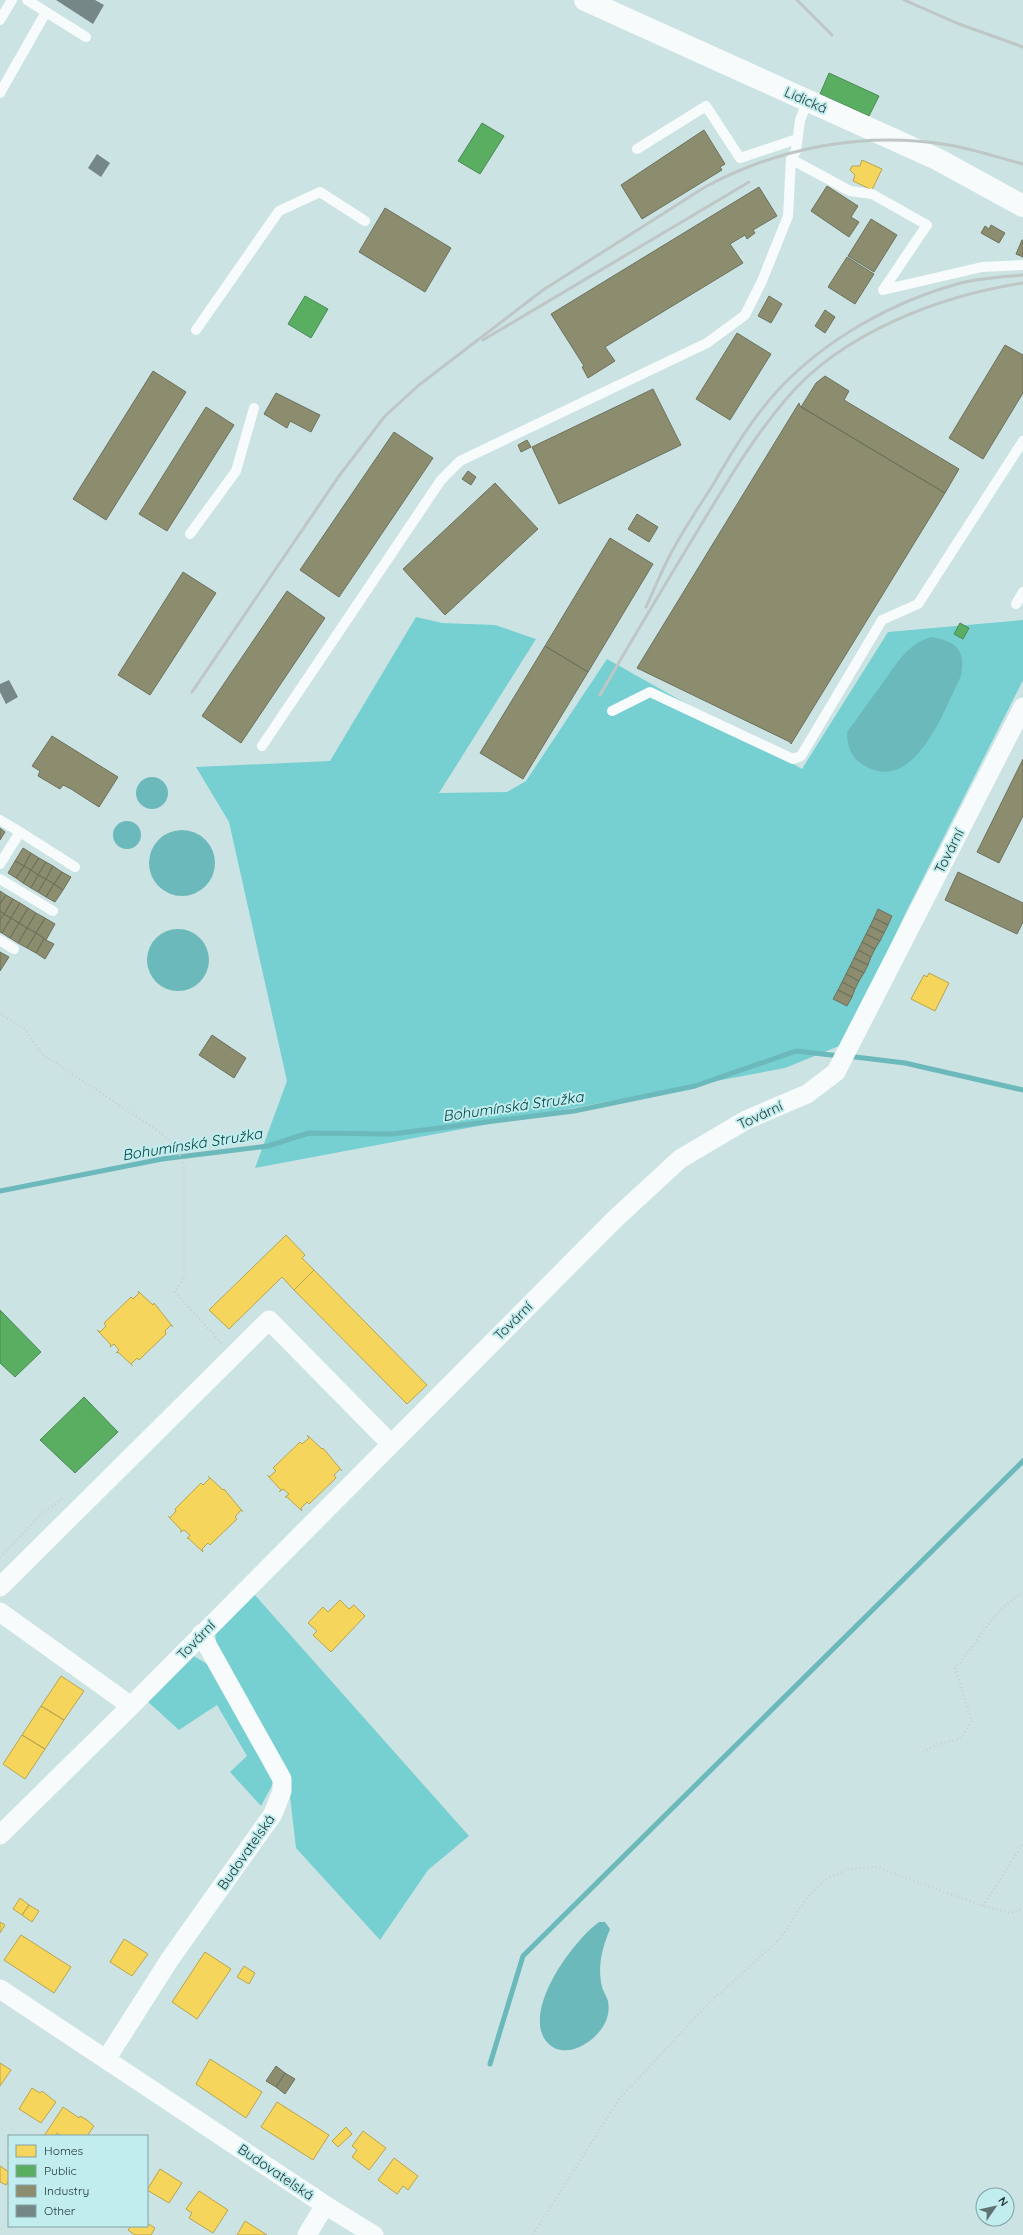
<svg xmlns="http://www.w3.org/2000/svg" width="1023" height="2235" viewBox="0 0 1023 2235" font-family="Quicksand,sans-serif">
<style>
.forest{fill:#76cfd1}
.water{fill:#6cb9bb}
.homes{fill:#f6d55c;stroke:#b7a551}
.public{fill:#5aae61;stroke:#4a8a54}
.industry{fill:#8c8c6e;stroke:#6d725d}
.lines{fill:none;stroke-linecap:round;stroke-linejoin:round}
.stream{stroke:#6cb9bb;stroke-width:5}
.building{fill:#758787}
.path{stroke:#c9cfd0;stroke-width:2.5;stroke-dasharray:1 3;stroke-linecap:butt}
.service{stroke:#f7fbfb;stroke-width:10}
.minor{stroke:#f7fbfb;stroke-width:19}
.tertiary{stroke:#f7fbfb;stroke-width:22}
.rail{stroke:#bfc6c6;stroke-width:3}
.labels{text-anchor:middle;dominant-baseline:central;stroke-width:4;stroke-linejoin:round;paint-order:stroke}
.street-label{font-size:14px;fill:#253636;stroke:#c1edee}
.water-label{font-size:15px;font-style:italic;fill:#024344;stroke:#c1edee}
</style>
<rect width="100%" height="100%" fill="#cce3e4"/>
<path class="forest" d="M416,617L442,623L495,625L536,639L439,793L507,792L526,781L607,659L802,769L888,632L1023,620V680L907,910L844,1044L785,1068L255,1168L287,1081L229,822L196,767L330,761Z
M254,1594L469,1836L428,1870L380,1940L296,1848L288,1779L218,1655L215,1633Z
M192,1655L207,1664L275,1780L261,1806L230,1772L247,1756L217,1705L179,1730L147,1701Z"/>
<path class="water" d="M932,637C957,642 966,650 961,676C944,710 916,792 867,767C852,760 847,747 847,732C859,716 870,700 882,684C896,665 907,643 932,637Z
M136 793a16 16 0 1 1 32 0a16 16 0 1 1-32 0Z
M113 835a14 14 0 1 1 28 0a14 14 0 1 1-28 0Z
M149 863a33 33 0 1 1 66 0a33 33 0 1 1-66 0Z
M147 960a31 31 0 1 1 62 0a31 31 0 1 1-62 0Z
M599,1922H605L610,1929C603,1946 598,1963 601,1982C603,1996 611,1997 608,2014C604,2038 565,2065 546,2041C522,2009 574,1940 599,1922Z"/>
<path class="homes" d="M862,160L882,169L872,190L853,181L855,175L850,170L852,166H860Z
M929,973L949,983L935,1011L911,999L924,975L927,977Z
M286,1235L305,1255L302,1258L314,1270L294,1290L282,1277L229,1329L209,1310Z
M314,1270L427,1385L407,1404L294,1290Z
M138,1291L153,1305L154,1303L173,1327L171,1325L165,1331L166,1334L139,1360L137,1358L131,1364L133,1366L118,1352L116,1353L119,1350L114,1344L110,1347L111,1345L97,1330L100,1332L106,1326L104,1323L131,1297L133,1299L139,1293Z
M307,1435L322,1449L323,1448L342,1471L340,1469L334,1475L336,1478L309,1504L307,1502L301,1508L302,1511L287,1497H285L289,1494L283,1489L279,1492L281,1490L267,1475L269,1477L276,1471L273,1468L300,1442L302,1444L309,1438Z
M208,1476L223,1490L224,1489L243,1512L241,1510L235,1517L237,1519L210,1545L208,1543L202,1549L203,1552L188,1538L187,1539L190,1535L184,1530L180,1532L182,1531L168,1516L170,1518L176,1511L175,1509L201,1483L203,1485L210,1478Z
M340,1600L349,1609L354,1605L365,1616L331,1652L313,1635L317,1631L308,1623L323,1607L328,1612Z
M61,1676L84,1691L64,1720L41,1706Z
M41,1706L64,1720L45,1749L22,1735Z
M22,1735L45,1749L25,1779L3,1764Z
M20,1898L29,1905L22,1915L13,1909Z
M29,1905L39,1911L32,1922L22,1915Z
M0,1922L5,1925L0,1933Z
M21,1935L71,1967L54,1993L4,1960Z
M124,1939L148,1954L132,1976L110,1962Z
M205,1952L231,1969L197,2019L172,2002Z
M244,1966L255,1973L249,1984L237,1977Z
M210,2059L262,2092L246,2118L196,2084Z
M0,2063L11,2070L0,2086Z
M32,2088L40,2093L42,2091L56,2102L41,2123L19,2109Z
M277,2102L329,2135L313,2160L261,2127Z
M63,2107L79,2118L80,2116L87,2120L94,2126L87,2136H61L57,2133L55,2136H44Z
M346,2127L352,2134L338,2147L332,2141Z
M363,2131L386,2148L369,2170L352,2157L357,2150L352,2146Z
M394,2158L418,2176L408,2190L403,2186L397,2194L378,2180Z
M0,2166L9,2172V2180L6,2185L0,2182Z
M160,2169L182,2183L169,2203L147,2190Z
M199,2191L228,2210L213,2233L189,2218L192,2213L186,2209Z
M245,2221L267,2235H237Z
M147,2223L155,2228L151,2235H135L128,2230L131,2226H147Z"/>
<path class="public" d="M829,73L879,96L869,116L820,94Z
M482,123L504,136L480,174L458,161Z
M305,296L328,309L311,338L288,324Z
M960,623L969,628L963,639L954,634Z
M0,1310L41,1352L15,1377L0,1363Z
M84,1397L118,1432L75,1473L40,1440Z"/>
<path class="industry" d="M704,130L725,164L720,167L722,170L642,219L621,185Z
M827,186L858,206L851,217L859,222L849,237L811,211Z
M759,187L777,216L753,230L755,233L747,239L745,235L730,244L743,263L605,347L615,361L588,378L582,367L584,366L551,314Z
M385,208L451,248L425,292L359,252Z
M871,219L897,235L874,272L848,256Z
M991,225L1005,233L999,243L981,233L985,226L989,229Z
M1022,240H1023V257L1016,254Z
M847,257L874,274L855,304L828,287Z
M769,296L782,304L771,323L758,316Z
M825,310L835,317L825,333L815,326Z
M737,333L771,354L730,420L696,399Z
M1005,345L1023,355V393L983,459L949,438Z
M153,371L186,392L106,520L73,499Z
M825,376L849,391L844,400L959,469L945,493L801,407L816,383Z
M653,389L681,445L559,504L532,447Z
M276,393L320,415L311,432L290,421L287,428L264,414Z
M799,403L800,406L945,493L791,744L790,742L637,668Z
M206,407L234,425L167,531L139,514Z
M394,432L433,458L339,597L300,570Z
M527,440L531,447L521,452L518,445Z
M468,471L476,477L471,485L462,479Z
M495,483L538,529L445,615L403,569Z
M637,514L658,527L649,542L628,529Z
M610,538L653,564L588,672L545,646Z
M183,572L216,593L150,695L118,675Z
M287,591L325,618L241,743L202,716Z
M545,646L588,672L523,779L480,753Z
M52,736L118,777L99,807L71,789L63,785L60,789L38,776L40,771L32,766Z
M1023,759V816L999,863L977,852Z
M0,828L5,832L0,840Z
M23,848L31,853L24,866L15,861Z
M31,853L39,858L31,870L24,866Z
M39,858L46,862L38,875L31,870Z
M15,861L24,866L16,878L8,873Z
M46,862L53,866L46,879L38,875Z
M24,866L31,870L23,883L16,878Z
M53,866L62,872L54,884L46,879Z
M31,870L38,875L31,888L23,883Z
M62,872L71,877L63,890L54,884Z
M958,872L1023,903V922L1017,934L945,900Z
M38,875L46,879L38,892L31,888Z
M46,879L54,884L46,897L38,892Z
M54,884L63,890L55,902L46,897Z
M0,891L6,895L0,904Z
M6,895L13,899L4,914L0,911V904Z
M13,899L20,903L11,918L4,914Z
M20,903L28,908L19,923L11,918Z
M28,908L36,913L27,928L19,923Z
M878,909L892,916L888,925L874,918Z
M0,911L4,914L0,920Z
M36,913L45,918L36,933L27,928Z
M4,914L11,918L2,933L0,932V920Z
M11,918L19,923L10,938L2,933Z
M45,918L55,924L46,940L36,933Z
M874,918L888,925L884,933L870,926Z
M19,923L27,928L18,943L10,938Z
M870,926L884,933L880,941L866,934Z
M27,928L36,933L27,948L18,943Z
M36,933L44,938L36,953L27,948Z
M866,934L880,941L875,949L862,942Z
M44,939L54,944L45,959L36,953Z
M862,942L875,949L871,957L858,950Z
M858,950L871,957L868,965L854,958Z
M0,952L9,957L0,971Z
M854,958L868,965L864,973L850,966Z
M850,966L864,973L859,981L846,974Z
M846,974L859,981L855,989L842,982Z
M842,982L855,989L852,997L838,990Z
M838,990L852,997L847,1006L833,999Z
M212,1035L246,1058L234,1078L199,1055Z
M276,2066L285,2073L276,2087L266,2081Z
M285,2073L295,2079L285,2094L276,2087Z"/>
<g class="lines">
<path class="stream" d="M847,1056L905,1063L1023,1090
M0,1191L162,1159L268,1146L309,1133L392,1134L574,1111L695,1086L796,1051L840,1056
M490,2064L523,1956L1023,1461"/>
</g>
<path class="building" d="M56,0H95L104,5L93,24Z
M97,154L110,163L101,177L88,168Z
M9,680L18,697L6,704L0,692V684Z"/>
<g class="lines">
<path class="path" d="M0,1014L23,1027L42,1054L154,1128L177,1147L184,1167V1276L175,1292L222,1344
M0,1557L40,1516L63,1498
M923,1752L938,1744L960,1739L972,1721L955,1668C978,1644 992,1609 1023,1593
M983,1906L1023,1844
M533,2235L619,2099L707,2005L781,1938L808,1896L827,1879L847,1869L876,1867L983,1906L1011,1913L1023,1909"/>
<path class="service" d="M27,0L86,37
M0,20L12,0
M0,93L46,12
M808,101L800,120L796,151L791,159L850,191L872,194L927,225L883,290L982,267L1023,265
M637,149L706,106L740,158L797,139
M196,330L279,211L320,192L365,221
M190,534L236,471L254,408
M1016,604L1023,592
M612,711L650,692L793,759L801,756L882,620L918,604L1023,441
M262,746L441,480L460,461L707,343L745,315L762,281L788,216L791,159
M0,820L20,832L0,864
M20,832L75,867
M0,879L53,911
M0,940L14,949"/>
<path class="minor" d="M0,1587L269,1320L390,1443
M0,1612L131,1706
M0,1835L131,1706L615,1219L680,1159L746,1120L807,1094L836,1072L1023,707
M0,1989L325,2205L374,2235
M107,2058L170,1959L273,1814L282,1791V1779L201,1634
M307,2235L325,2205"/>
<path class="tertiary" d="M585,0L939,160L1023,206"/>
<path class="rail" d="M797,0L832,35
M904,0L959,24L1023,47
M483,340L749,182
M646,607C654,590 661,572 670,555C683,530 699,507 714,483C733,450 753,417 779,389C826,339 892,302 957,284C978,278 1001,277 1023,275
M192,692L339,476L385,416L419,385L543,290L705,187C780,147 865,131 949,145C974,149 999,158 1023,164
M600,695C631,641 663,588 695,535C724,487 751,440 787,398C843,332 940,296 1023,283"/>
</g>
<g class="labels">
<g class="street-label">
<text transform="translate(806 100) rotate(24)">Lidická</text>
<text transform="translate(949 851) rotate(-63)">Tovární</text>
<text transform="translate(760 1115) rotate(-25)">Tovární</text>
<text transform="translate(513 1321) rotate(-45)">Tovární</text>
<text transform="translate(196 1640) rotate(-46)">Tovární</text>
<text transform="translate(246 1852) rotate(-55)">Budovatelská</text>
<text transform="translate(276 2172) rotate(34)">Budovatelská</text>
</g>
<g class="water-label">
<text transform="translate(513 1106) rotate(-8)">Bohumínská Stružka</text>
<text transform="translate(192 1144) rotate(-9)">Bohumínská Stružka</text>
</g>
</g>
<rect x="8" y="2135" width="140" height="92" fill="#c1edee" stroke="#83a4a4"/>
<rect x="16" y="2145" width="20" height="12" fill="#f6d55c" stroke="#83a4a4"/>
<text x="44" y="2155" font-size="12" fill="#253636">Homes</text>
<rect x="16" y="2165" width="20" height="12" fill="#5aae61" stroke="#83a4a4"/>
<text x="44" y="2175" font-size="12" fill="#253636">Public</text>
<rect x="16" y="2185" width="20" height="12" fill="#8c8c6e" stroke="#83a4a4"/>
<text x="44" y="2195" font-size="12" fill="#253636">Industry</text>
<rect x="16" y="2205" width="20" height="12" fill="#758787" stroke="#83a4a4"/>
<text x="44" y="2215" font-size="12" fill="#253636">Other</text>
<g transform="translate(995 2207) rotate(56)"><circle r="19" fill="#c1edee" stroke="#83a4a4"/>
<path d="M0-3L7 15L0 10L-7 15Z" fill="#5f7373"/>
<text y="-6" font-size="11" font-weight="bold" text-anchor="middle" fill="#253636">N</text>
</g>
</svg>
